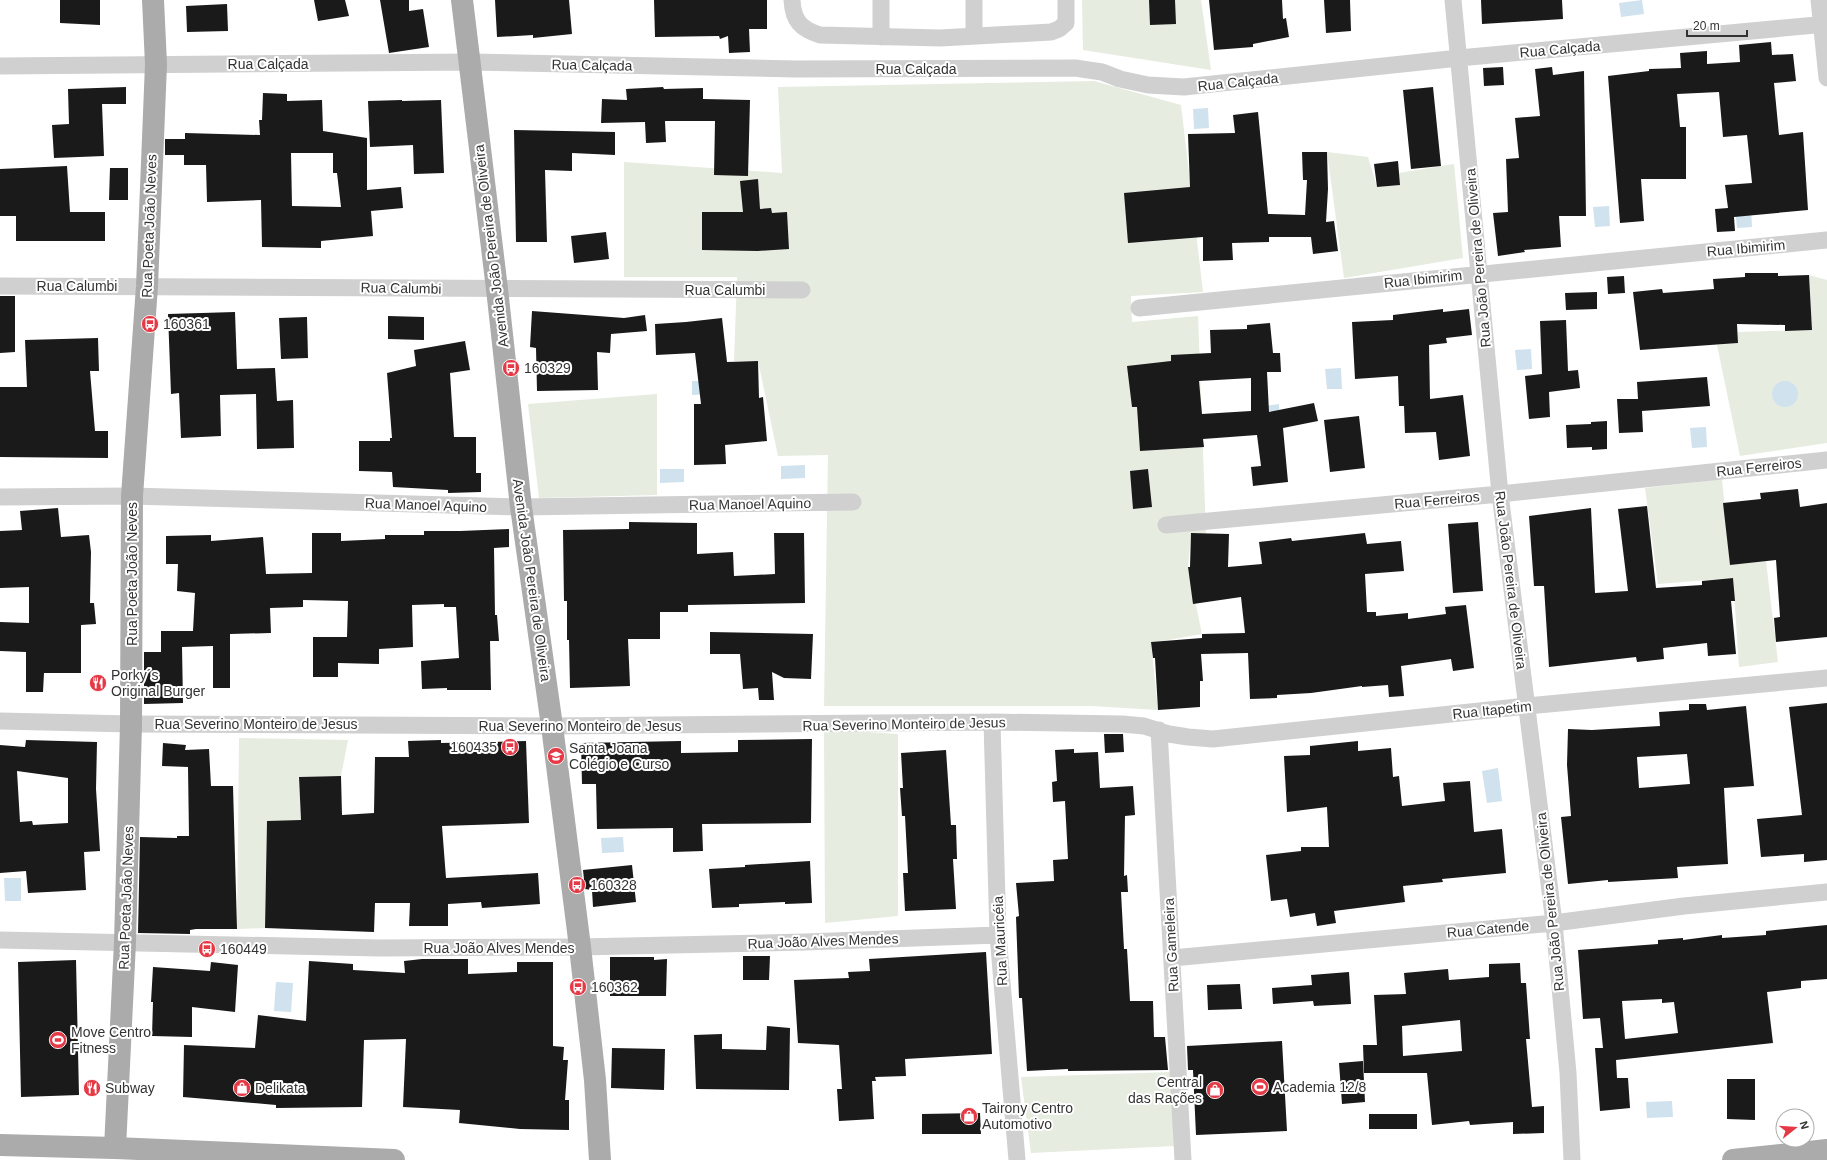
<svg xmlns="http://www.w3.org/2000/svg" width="1827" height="1160" viewBox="0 0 1827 1160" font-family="Helvetica,sans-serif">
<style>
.green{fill:#e6ecdf}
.water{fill:#cfe2ee}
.building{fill:#1a1a1a;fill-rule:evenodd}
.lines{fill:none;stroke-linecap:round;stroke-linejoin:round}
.minor{stroke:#d0d0d0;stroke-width:17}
.primary{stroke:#ababab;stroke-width:22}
.labels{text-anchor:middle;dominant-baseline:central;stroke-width:4;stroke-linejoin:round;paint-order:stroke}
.street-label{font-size:14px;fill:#333;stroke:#fff}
.poi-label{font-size:14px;fill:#333;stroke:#fff;text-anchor:start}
</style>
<rect width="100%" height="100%" fill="#fff"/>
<path class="green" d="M1082,0H1201L1211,70L1083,50Z
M1094,81L1181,105L1203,292L1131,296L1132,322L1198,316L1206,533H1191L1188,567L1202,634L1151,643L1158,710L1091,706H824L828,455L778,456L758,361H734L737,277H624V162L782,173L778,87Z
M1327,152L1368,157L1377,187L1400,185L1399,173L1454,164L1463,258L1344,278Z
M1809,275L1827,280V443L1740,456L1717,345L1738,343V332L1812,330Z
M657,394V495L539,498L528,404Z
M1722,479L1730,565L1766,561L1778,662L1739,667L1733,578L1658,584L1645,488Z
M824,729L898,734V916L825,923Z
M239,738L348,740L341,776L299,777L301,820L267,822L265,928L237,929Z
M1172,1072L1175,1146L1031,1153L1021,1077Z"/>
<path class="water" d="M1642,0L1644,14L1621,17L1619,3Z
M1208,108L1209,128L1194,129L1193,109Z
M1609,206L1610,226L1595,227L1593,207Z
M1751,207L1752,227L1737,228L1735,208Z
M1531,349L1532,369L1517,370L1515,350Z
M1341,368L1342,389H1327L1325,369Z
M692,381H716V394L692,395Z
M1772 394a13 13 0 1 1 26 0a13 13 0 1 1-26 0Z
M1279,404L1280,425L1263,406Z
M1706,427L1707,447L1692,448L1690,428Z
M805,465V478L781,479V466Z
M660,469H684V482L660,483Z
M1498,768L1502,801L1487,803L1482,771Z
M623,837L624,852L602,853L601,838Z
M4,878H21V901H5Z
M276,982L293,983L291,1012L274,1011Z
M1672,1101L1673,1117L1647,1118L1646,1102Z"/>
<path class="building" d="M60,0H100V25L60,23Z
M314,0H345L349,16L318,21Z
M380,0H409V11L423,9L429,47L389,53Z
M495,0H569L572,34L533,38V35L497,37Z
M654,0H767V29H749L750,52L729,53L728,36L720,39L719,36L655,37Z
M1149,0H1175L1176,24L1150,25Z
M1209,0H1282L1283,19L1286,18L1289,37L1253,44V47L1214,50Z
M1324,0H1350L1351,31L1326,33Z
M1481,0H1562L1563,19L1482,24Z
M227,4L228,31L187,32L186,6Z
M1771,42L1772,55L1793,54L1796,81L1774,83L1779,135L1803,132L1808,210L1734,217L1735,231L1717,232L1715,209L1728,208L1725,185L1752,183L1747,135L1723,137L1719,92L1677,94L1680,127H1686V179H1641L1644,221L1620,223L1608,76L1649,71V69L1681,68L1680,53L1707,51V64L1740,62L1739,45Z
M1503,67L1504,85L1484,86L1483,68Z
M1552,67L1553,75L1584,71L1586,216H1559L1561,247L1524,250L1525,252L1498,256L1493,213L1508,212L1506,159L1519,158L1515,118L1540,116L1535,69Z
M126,87V104H102L104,156L54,158L52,125L69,124L68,89Z
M663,87L664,89L703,88V99L750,100L748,176L714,175L715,121H665L666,142L646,143L645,122L601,123L602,99L627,100L626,89Z
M1433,87L1441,166L1411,169L1403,90Z
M263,93L287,94V101L322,100L323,131L367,138V190L401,187L403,208L371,211L373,236L321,241V248L262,247L261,200L207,202L206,165H184V155H165V139H185V133L260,135L259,120H262ZM291,153H333V173H337L341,207L292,206Z
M402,100V101L441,100L444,173L414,174L413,145L370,147L368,101Z
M1258,112L1268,214L1305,215L1307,180H1303L1302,152H1327L1328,189L1326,222L1334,221L1338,251L1313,254L1311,237H1269V242L1232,243L1233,260L1203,261V237L1128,243L1124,193L1190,187L1188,134L1235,133L1233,115Z
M514,130L615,132V155L572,153V171L545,170L547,242H516Z
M1398,161L1400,185L1377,187L1374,164Z
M67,166L70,212H105V241H16V216H0V169Z
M110,168H128V200H109Z
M758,179L760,209L771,208L772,213L787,212L789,249L758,251L702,250V212H743L740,181Z
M606,232L609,259L574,263L571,236Z
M1745,273H1778V276L1809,275L1812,330L1785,331V325L1737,324L1738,343L1640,350L1633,292L1662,289L1663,293L1714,289L1713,279L1745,277Z
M1624,276L1625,293L1608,294L1607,277Z
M1597,292V309L1566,310L1565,293Z
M0,296H15V352L0,353Z
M1443,309V312L1469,309L1472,335L1446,338L1447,343L1429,345L1430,399L1463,395L1470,456L1439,460L1436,432L1405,433L1404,406H1399L1398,376L1355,379L1352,322L1393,320V315Z
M532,311L624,318L645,315L647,331L611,334L610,353L597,352L598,390L537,391L536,348L530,347Z
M235,312L237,369L275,368L277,401L293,400L294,448L257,449L256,394L220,395L221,436L181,438L179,393L171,394L168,314Z
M388,316L424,317V340L388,339Z
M307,317L308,358L281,359L279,318Z
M722,318L727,362L758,361L759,398L763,397L767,441L725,445L726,464L694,465V404H701L695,353L656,355L655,324L686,322Z
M1566,320L1568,371L1578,370L1580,388L1549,392L1550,417L1529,419L1525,376L1542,374L1540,321Z
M1270,323L1273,353H1280L1281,372H1267L1269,412L1314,403L1318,421L1283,428L1288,482L1253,486L1251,467L1261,466L1257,435L1203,439L1204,447L1140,451L1137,407H1132L1127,366L1171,361V355L1211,353L1210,330L1247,329V325ZM1251,378V411L1202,414L1199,381Z
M98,338L99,371H90L95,431H108V458L0,457V387H27L25,340Z
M465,341L470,370L450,373L454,437H476V473H481V492L448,493V490L393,487L392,472L359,471V441H390V438H392L387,373L416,366L414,350Z
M1707,377L1710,406L1642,411L1643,432L1619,433L1617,399H1638L1637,382Z
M1359,416L1365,468L1330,472L1324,420Z
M1607,421V449L1592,450V447L1567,448L1566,425L1591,424V422Z
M1148,469L1152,507L1133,509L1130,471Z
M1798,489L1800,507L1827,503V637L1776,642L1774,618L1780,617L1776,560L1730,565L1723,503L1761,499L1760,493Z
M1647,506L1656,588L1702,585V581L1733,578L1735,601H1731L1736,654L1708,656L1707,643L1663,648L1664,659L1637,662L1636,657L1549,667L1544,586H1534L1529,516L1591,508L1595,593L1628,591L1618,509Z
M58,508L61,537L89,535L91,552L90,603H94L96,624L81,625V673H44L43,692H26V652L0,651V622L29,623V587L0,588V531L22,530L20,511Z
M629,522L697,523V554L733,552L734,576L775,574L774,533H804L805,603L688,605V612H660V639H628L630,686L570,688L569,640H567V601H564L563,530L629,529Z
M1478,522L1483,591L1453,593L1448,524Z
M509,529V547L494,548L495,615H497L499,641H490L491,690H447V688L422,689L421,661L459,658L456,607H444V604L412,605L413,647L379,649V664L338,663V677H313V637H347L348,601L303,600V607L270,608L271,633L230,634V688H213V646L182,647L183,703L144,704V652H161V631H193L195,593L177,591L178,564H166V536L211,535V541L263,537L266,574L312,573V533H341V541L385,539V535H424V531H460Z
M1191,533L1229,534L1228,567L1262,564L1259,542L1291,538L1292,541L1365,533L1367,544L1401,541L1404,571L1365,574L1367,612H1376V616L1408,613V619L1446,614L1445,607L1466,605L1474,668L1453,671L1451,659L1401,666L1404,696L1389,697L1388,685L1362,687V686L1311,693L1277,695V698L1250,699L1248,653L1201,654L1203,681H1200V707L1158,710L1155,658H1153L1151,642L1202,638V634L1245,633L1241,597L1193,604L1188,567H1190Z
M710,632L813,634L811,679L784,678L772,672L774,700H759L758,688L743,689L740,654H710Z
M1827,703V860L1804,862V854L1761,857L1757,819L1802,815L1789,707Z
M1689,704H1706L1707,710L1746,706L1754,786L1724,788L1728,864L1677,867L1678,878L1608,882V880L1568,884L1561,817L1571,816L1567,765L1568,729L1592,730L1660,726L1659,712L1689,710ZM1687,754L1690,784L1639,788L1637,757Z
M1104,734H1123L1124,752L1105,753Z
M812,739L811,823L702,824L703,851L673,852V828L597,829L596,784H582L581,743L681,741V753L738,752V740Z
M26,740L97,742L96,789L100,851L84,852L86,890L28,893L26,871L0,873V745L25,747ZM17,771L68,778V823L33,825L32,821L20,822Z
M441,740V743L526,741L529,823L442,826L446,878L538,873L540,904L482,908L481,902L448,904V926H409L410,903H375L374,932L265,928L267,821L301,820L299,777L341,776L342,815L374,813L375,757H409L408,741Z
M1358,741V751L1391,748L1393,777L1399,776L1402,806L1445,801L1443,783L1470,781L1474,832L1502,829L1506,873L1442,879L1443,882L1403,886L1405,902L1334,911L1336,923L1317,926L1315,913L1290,917L1287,899L1271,901L1266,855L1301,851V847H1329L1327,807L1287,812L1284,756L1310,755V746Z
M163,743L186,745L185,750L209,749L211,786H233L237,929H196L190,930V934L138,933L140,837L177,838V836H189L188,767L162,766Z
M1074,749V753L1098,752L1100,788L1133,786L1135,815L1125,816L1124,876L1127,875L1128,892H1121L1124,949H1127L1130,1001H1153L1154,1037H1165L1168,1070L1068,1071V1069L1027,1071L1022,998H1019L1016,917L1019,916L1016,883L1054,881L1053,860L1068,859L1065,801L1053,802L1052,782L1057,781L1055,750Z
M946,750L951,825H956L957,859H953L956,909L905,911L903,873H908L905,816H902L900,788H903L901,753Z
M810,861L812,903L785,904V902L739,904V907L712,908L709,869L745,867V865Z
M632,865L636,902L593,907L592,890L585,889L583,870Z
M1827,925V979L1801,981V988L1767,992L1773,1043L1616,1060L1617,1078H1628L1630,1108L1600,1111L1595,1048H1603L1600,1018L1583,1019L1578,950L1658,944V940L1683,938V940L1722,935V938L1766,935V931ZM1662,999V1003L1674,1002L1678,1033L1625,1039L1622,1001Z
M986,952L992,1054L905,1059L906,1076L875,1077L876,1081H872L874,1119L839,1121L837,1089H842L839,1045L798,1043L794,980L849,978L848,972L870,971L869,959Z
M743,956H770L769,980H743Z
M610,957H654V960L667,959L666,996H610Z
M422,959H468V974L517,972V962H553V1046L564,1047L563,1060H568L565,1100H569V1130L520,1129L459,1123L460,1110L403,1107L406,1039L364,1040L362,1107L276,1108V1105L183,1097L184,1045L255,1048L258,1015L306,1021L309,961L353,964V970L405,973L404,961Z
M76,960L79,1095L21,1097L18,962Z
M211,962L238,965L235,1012L192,1007V1037L152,1036L153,1002H151L153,967L210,971Z
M1520,963L1521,983H1526L1530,1039H1526L1532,1107L1544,1106V1133L1513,1134V1122L1470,1125L1469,1121L1432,1125L1427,1073H1364L1363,1045H1377L1374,995L1406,994L1404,973L1448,969L1449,980L1489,977V964ZM1460,1020L1462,1051L1403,1056L1402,1026Z
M1349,972L1351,1004L1314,1006L1313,1001L1273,1004L1272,988L1312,985L1311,975Z
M1240,984L1242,1009L1208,1010L1207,985Z
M767,1026L790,1028L789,1090L696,1089L694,1035L722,1034V1049L766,1050Z
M1282,1041L1287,1131L1196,1135L1193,1070H1188L1187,1046Z
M612,1048L665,1049L664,1090L611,1088Z
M1363,1061L1365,1102L1342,1104L1339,1063Z
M1727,1079H1755V1120L1727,1119Z
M980,1113L981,1134H922V1114Z
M1369,1114H1417V1129H1369Z"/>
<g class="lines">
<path class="minor" d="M792,0C793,21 801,29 820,35L940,38L1051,32L1059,29L1066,23V0
M881,0V37
M974,0V36
M1453,0L1500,494L1554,923L1568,1073L1572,1160
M1819,0L1827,78
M0,66L470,62L796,69L1075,68L1102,72L1120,79L1148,85L1184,87L1459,58L1827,24
M0,286L802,290
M1139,308L1827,240
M0,497L132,496L521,507L853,502
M1166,525L1500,494L1827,460
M0,721L131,724L552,726L992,722L1122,724L1144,726L1169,734L1188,737L1213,739L1527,706L1827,678
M992,722L998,935L1017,1160
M1159,730L1183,1160
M0,940L379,948L580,947L805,942L998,935
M1172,958L1554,923L1684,906L1827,892"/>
<path class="primary" d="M462,0L497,289L521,507L552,726L580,947L595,1080L600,1160
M0,1145L115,1148L394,1160
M115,1148L125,942L131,724L132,496L147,286L156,64L153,0
M1733,1160L1827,1150"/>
</g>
<defs>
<symbol id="bus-disc" viewBox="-11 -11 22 22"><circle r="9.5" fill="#e63946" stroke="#fff"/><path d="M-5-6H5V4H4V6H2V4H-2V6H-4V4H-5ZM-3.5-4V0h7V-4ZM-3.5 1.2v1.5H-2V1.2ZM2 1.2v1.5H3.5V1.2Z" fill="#fff"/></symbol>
<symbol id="restaurant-disc" viewBox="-11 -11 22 22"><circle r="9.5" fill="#e63946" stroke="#fff"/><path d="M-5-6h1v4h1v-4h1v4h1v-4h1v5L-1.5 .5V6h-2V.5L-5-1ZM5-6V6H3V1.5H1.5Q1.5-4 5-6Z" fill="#fff"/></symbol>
<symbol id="school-disc" viewBox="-11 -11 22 22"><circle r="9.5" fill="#e63946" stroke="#fff"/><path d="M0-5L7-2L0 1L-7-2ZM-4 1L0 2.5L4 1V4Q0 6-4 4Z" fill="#fff"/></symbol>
<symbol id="stadium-disc" viewBox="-11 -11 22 22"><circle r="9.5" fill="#e63946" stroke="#fff"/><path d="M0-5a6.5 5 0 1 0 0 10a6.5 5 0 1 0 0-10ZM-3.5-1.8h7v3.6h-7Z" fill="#fff"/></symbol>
<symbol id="shop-disc" viewBox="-11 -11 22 22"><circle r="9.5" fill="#e63946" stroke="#fff"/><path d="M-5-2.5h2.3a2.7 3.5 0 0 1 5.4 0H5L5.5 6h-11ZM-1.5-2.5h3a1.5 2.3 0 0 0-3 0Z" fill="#fff"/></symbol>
</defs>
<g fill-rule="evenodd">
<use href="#bus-disc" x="140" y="314" width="20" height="20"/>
<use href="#bus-disc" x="501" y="358" width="20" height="20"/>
<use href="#restaurant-disc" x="88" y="673" width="20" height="20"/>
<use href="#bus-disc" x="500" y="737" width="20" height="20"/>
<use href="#school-disc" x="546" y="746" width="20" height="20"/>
<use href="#bus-disc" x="567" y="875" width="20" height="20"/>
<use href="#bus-disc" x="197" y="939" width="20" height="20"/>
<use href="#bus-disc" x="568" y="977" width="20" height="20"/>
<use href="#stadium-disc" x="48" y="1030" width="20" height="20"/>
<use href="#stadium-disc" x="1250" y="1077" width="20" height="20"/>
<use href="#restaurant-disc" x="82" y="1078" width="20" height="20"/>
<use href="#shop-disc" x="232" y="1078" width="20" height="20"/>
<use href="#shop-disc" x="1205" y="1080" width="20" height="20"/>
<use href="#shop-disc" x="959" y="1106" width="20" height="20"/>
</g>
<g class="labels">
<g class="street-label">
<text transform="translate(1560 49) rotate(-5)">Rua Calçada</text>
<text x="268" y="64">Rua Calçada</text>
<text transform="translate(592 65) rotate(1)">Rua Calçada</text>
<text x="916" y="69">Rua Calçada</text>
<text transform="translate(1238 82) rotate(-6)">Rua Calçada</text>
<text transform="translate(149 226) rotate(-88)">Rua Poeta João Neves</text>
<text transform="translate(491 246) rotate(-97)">Avenida João Pereira de Oliveira</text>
<text transform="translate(1746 248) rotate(-5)">Rua Ibimirim</text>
<text transform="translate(1478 258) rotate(-95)">Rua João Pereira de Oliveira</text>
<text transform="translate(1423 279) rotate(-6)">Rua Ibimirim</text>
<text x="77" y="286">Rua Calumbi</text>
<text transform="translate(401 288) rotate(1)">Rua Calumbi</text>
<text x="725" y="290">Rua Calumbi</text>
<text transform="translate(1759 467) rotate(-6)">Rua Ferreiros</text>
<text transform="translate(1437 500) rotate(-5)">Rua Ferreiros</text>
<text transform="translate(750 504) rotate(-1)">Rua Manoel Aquino</text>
<text transform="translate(426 505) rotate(2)">Rua Manoel Aquino</text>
<text transform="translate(132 574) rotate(-90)">Rua Poeta João Neves</text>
<text transform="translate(532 580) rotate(82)">Avenida João Pereira de Oliveira</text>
<text transform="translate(1511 580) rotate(83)">Rua João Pereira de Oliveira</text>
<text transform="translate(1492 710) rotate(-6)">Rua Itapetim</text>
<text x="256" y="724">Rua Severino Monteiro de Jesus</text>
<text transform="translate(904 724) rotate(-1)">Rua Severino Monteiro de Jesus</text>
<text x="580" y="726">Rua Severino Monteiro de Jesus</text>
<text transform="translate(126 898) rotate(-88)">Rua Poeta João Neves</text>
<text transform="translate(1550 902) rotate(-96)">Rua João Pereira de Oliveira</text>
<text transform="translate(1488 929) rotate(-5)">Rua Catende</text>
<text transform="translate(823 941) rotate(-2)">Rua João Alves Mendes</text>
<text transform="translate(1000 941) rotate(-93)">Rua Mauricéia</text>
<text transform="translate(1171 945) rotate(-93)">Rua Gameleira</text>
<text x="499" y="948">Rua João Alves Mendes</text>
</g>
<g class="poi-label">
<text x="163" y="324">160361</text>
<text x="524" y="368">160329</text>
<text x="111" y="675">Porky´s<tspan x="111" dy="16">Original Burger</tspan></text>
<text x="497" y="747" text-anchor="end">160435</text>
<text x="569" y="748">Santa Joana<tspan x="569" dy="16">Colégio e Curso</tspan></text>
<text x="590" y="885">160328</text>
<text x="220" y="949">160449</text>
<text x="591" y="987">160362</text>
<text x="71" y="1032">Move Centro<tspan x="71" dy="16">Fitness</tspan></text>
<text x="1202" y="1082" text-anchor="end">Central<tspan x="1202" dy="16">das Rações</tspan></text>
<text x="1273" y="1087">Academia 12/8</text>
<text x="105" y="1088">Subway</text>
<text x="255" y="1088">Delikata</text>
<text x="982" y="1108">Tairony Centro<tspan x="982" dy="16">Automotivo</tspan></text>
</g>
</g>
<g transform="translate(1795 1128) rotate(73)"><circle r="19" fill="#ffffff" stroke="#adadad"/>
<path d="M0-3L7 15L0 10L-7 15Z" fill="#e63946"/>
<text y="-6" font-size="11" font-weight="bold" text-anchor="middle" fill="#333333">N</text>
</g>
<path d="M1687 30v6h60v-6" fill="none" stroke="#333333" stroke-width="2"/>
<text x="1693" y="30" font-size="12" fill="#333333" stroke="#ffffff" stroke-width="3" paint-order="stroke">20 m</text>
</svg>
